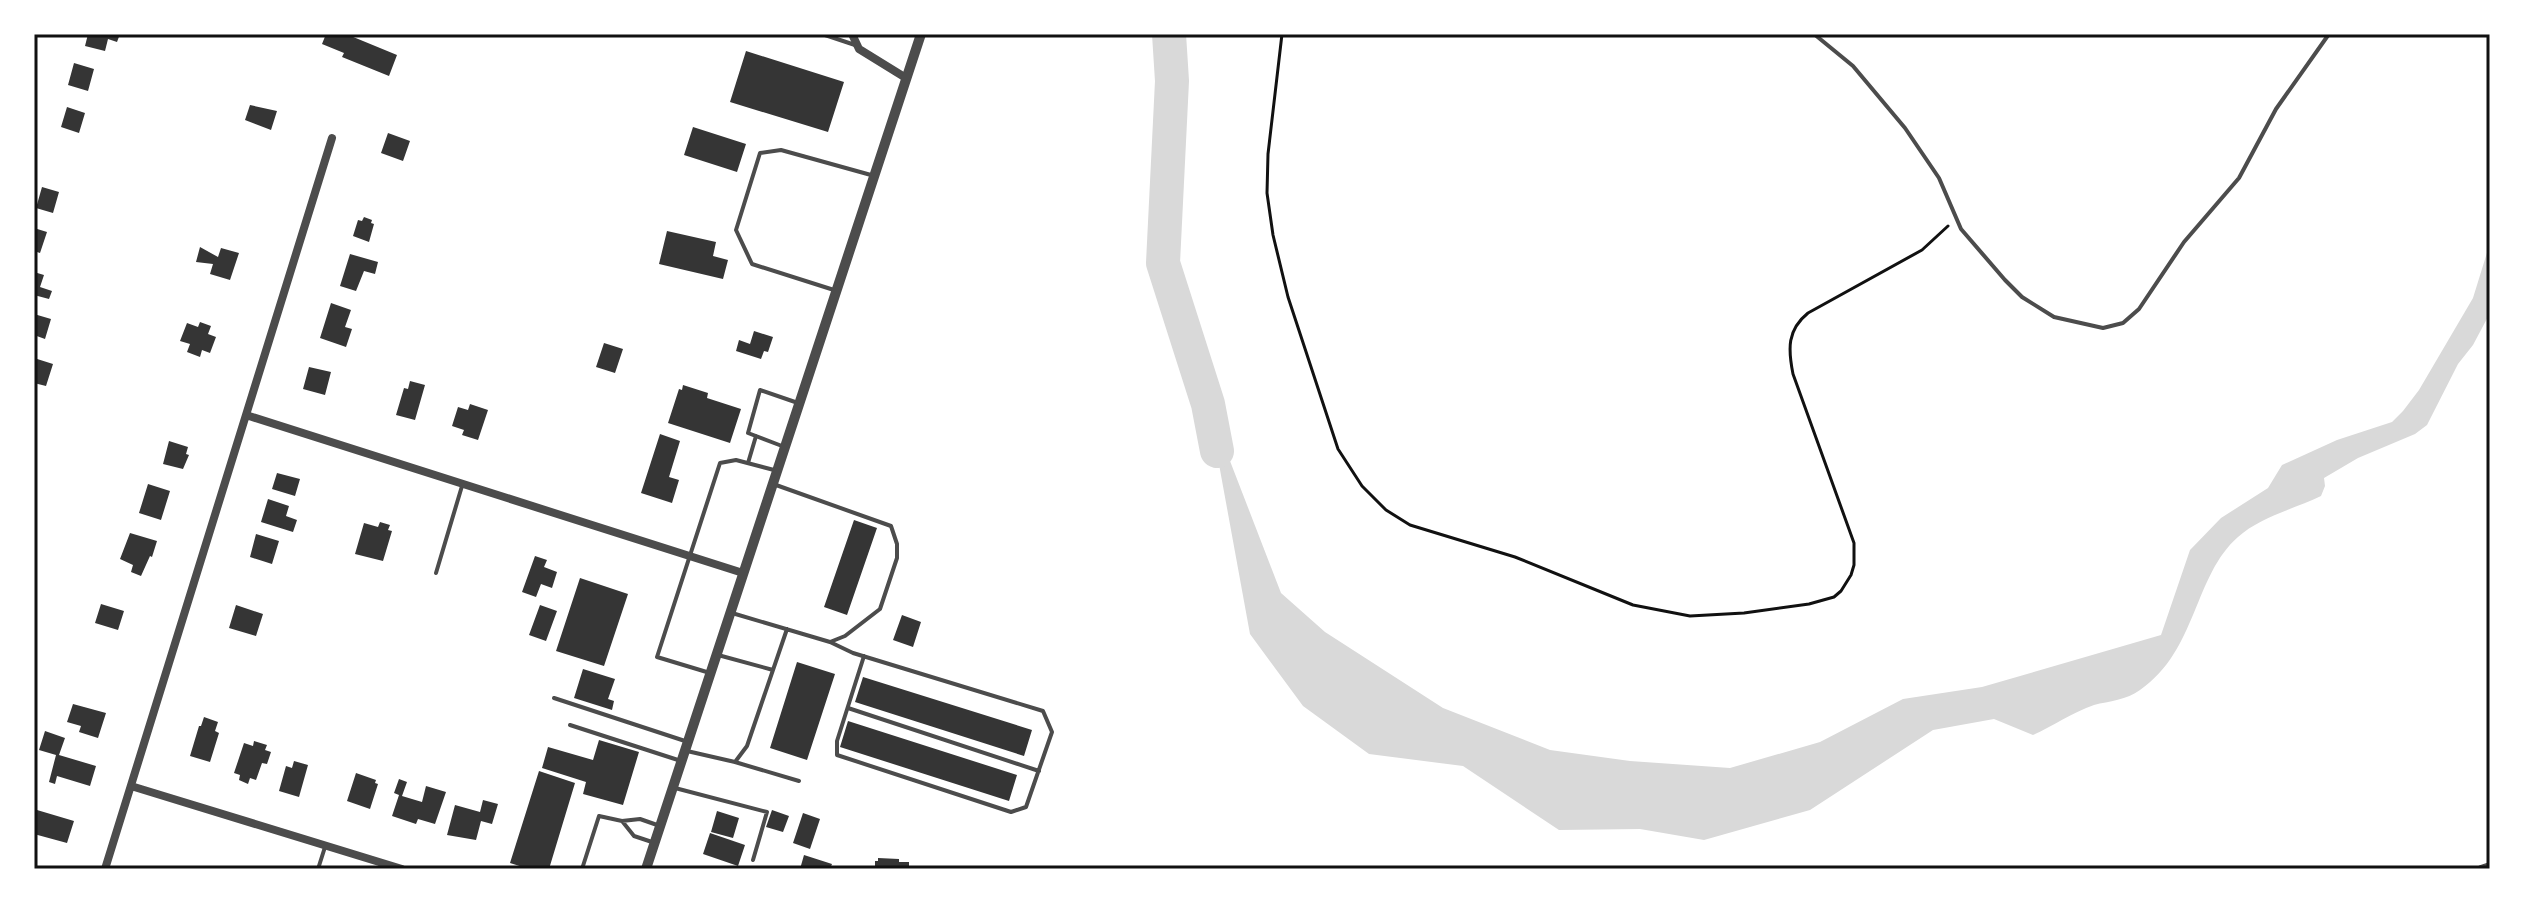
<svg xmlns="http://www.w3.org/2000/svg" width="2524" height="903" viewBox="0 0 2524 903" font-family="'Exo 2',sans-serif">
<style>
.water{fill:#d9d9d9}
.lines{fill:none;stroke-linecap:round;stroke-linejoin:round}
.river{stroke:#d9d9d9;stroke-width:34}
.building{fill:#353535}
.path{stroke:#111;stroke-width:3}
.service{stroke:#4c4c4c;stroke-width:4}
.minor{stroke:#4c4c4c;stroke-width:8}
.tertiary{stroke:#4c4c4c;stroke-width:10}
.neatline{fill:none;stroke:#111;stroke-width:3}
</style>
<rect width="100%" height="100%" fill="#fff"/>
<path class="water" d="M2490,243V313L2473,345L2458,364L2427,425L2415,434L2358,458L2324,478L2325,486L2321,496C2294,509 2260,517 2238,537C2194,575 2197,651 2140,690C2127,700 2109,701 2094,705C2073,712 2053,726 2033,735L1994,719L1933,730L1810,810L1704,840L1640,829L1559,830L1463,766L1369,754L1303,706L1250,634L1208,404L1281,593L1325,632L1443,708L1550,750L1630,761L1730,768L1820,742L1903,699L1982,687L2161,635L2190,550L2221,518L2268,488L2282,465L2337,440L2392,422L2403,411L2419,390L2473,298Z"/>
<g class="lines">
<path class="river" d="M1169,34L1172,81L1163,263L1208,404L1217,451"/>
</g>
<path class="building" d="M88,34H120L117,42L108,39L105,51L85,46Z
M326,34H346L397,55L389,76L342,57L344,53L322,44Z
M746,51L844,82L828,132L730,102Z
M74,63L94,69L88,91L68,85Z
M250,105L277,111L271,130L245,120Z
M67,107L85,113L79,133L61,127Z
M693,127L746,144L737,172L684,155Z
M388,133L410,141L403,161L381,153Z
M42,187L59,192L53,213L36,208Z
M364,217L372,220L371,223L374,224L369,242L353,236L358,220L362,221Z
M34,228L47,232L40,253L34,251Z
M667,231L716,242L713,256L728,260L723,279L659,264Z
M200,247L218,257L221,248L239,253L230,280L210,274L213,264L196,262Z
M350,254L378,262L375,274L364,271L356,291L340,286Z
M34,272L44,275L40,287L52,291L49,299L34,295Z
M331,303L351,310L345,327L352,329L346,347L320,338Z
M34,314L51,319L45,339L34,335Z
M200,322L211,326L208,334L216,337L210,353L202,350L200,357L187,352L190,344L180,341L187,323L198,327Z
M754,331L773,337L768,352L764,351L761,359L736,351L739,340L750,344Z
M604,343L623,349L615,373L596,367Z
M34,358L53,364L46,386L34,383Z
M309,367L331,372L325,395L303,389Z
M410,381L425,385L415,420L396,415L404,388L408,389Z
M683,385L708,393L707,398L741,409L730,443L668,423L679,389L682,390Z
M470,404L488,410L478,440L462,435L464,430L452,426L458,407L468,410Z
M660,434L680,441L669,477L679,480L672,503L641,493Z
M169,441L188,447L186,454L189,455L183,469L163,464Z
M277,473L300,479L295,496L272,489Z
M148,484L170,491L161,520L139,513Z
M268,499L289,506L286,516L297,520L293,532L261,522Z
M854,520L877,528L847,615L824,607Z
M380,522L390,525L388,530L392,531L383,561L355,554L364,523L378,527Z
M130,533L157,541L152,557L150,556L141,576L131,572L133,565L120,559Z
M256,534L279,541L272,564L250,557Z
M535,556L547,560L544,567L557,572L552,588L541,584L536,597L522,592Z
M580,578L628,594L604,666L556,651Z
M101,604L124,611L118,630L95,623Z
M236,605L263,614L256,636L229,628Z
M540,605L557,611L546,641L529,635Z
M902,615L921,622L913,647L893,640Z
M797,662L835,674L807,760L770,748Z
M583,669L615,679L608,699L614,701L612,710L574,698Z
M863,677L1032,730L1024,756L855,702Z
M73,704L106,713L98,738L79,732L81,726L67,722Z
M204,717L218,722L215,731L219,733L210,762L190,756L199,726H201Z
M848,721L1017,775L1009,801L840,747Z
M45,731L65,738L59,755L96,766L90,786L57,776L55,784L49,782L56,755L39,750Z
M599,740L639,752L623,805L583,794L586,782L542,768L548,747L593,760Z
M254,741L267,745L265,750L271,752L267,764L262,763L256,780L250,778L248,784L239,780L240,775L234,773L244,743L253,746Z
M294,761L308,765L299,797L279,791L286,766L292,768Z
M539,771L575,783L549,869H529L510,863Z
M356,773L376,780L375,783L378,784L370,809L347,801Z
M399,779L407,782L402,796L422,802L426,786L446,792L435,824L418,819L416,824L392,816L399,795L394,793Z
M483,800L498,804L492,824L481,821L476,840L447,835L455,805L480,812Z
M37,810L74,821L67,843L34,834Z
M772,810L789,816L783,832L766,827Z
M717,811L739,818L733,838L711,832Z
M803,813L820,819L810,849L793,843Z
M710,833L745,845L738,866L703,854Z
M804,855L832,864L830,869H800Z
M878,858L899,859V862H909V869H875V861H878Z"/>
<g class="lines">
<path class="path" d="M1282,34L1268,154L1267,193L1273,235L1288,297L1338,449L1362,486L1386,510L1410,525L1515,557L1633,605L1690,616L1744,613L1809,604L1834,597L1841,591L1851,575L1854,565V543L1793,374C1788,349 1787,330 1808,313L1922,250L1948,226"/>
<path class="service" d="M822,34L855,45
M1814,34L1853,66L1905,128L1939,178L1961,229L2005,280L2022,297L2054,317L2103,328L2123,323L2139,309L2184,242L2239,178L2276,109L2329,34
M834,290L752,264L736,230L760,153L781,150L871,175
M782,446L748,433L760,390L798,403
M748,463L756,436
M436,573L462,486
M732,613L830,642L845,636L880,609L897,558V544L891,526L776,485
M830,642L853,653L1043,711L1052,732L1026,807L1011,812L837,755V741L864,656
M718,655L773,670
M710,673L657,657L720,463L736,460L774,470
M554,698L685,741
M848,708L1039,771
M570,725L678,760
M687,751L735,762L747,746L787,629
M735,762L799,781
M675,788L767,812L753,860
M622,821L634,836L652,842
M318,869L325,847
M582,869L599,816L622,821L640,819L660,826"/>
<path class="minor" d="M852,34L859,49L906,78
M246,415L743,573
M131,786L402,869
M105,869L332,138
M2481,869L2490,866"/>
<path class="tertiary" d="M646,869L921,34"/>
</g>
<rect width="2524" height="903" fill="none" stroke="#ffffff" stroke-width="72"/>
<rect x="36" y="36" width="2452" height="831" class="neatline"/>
</svg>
